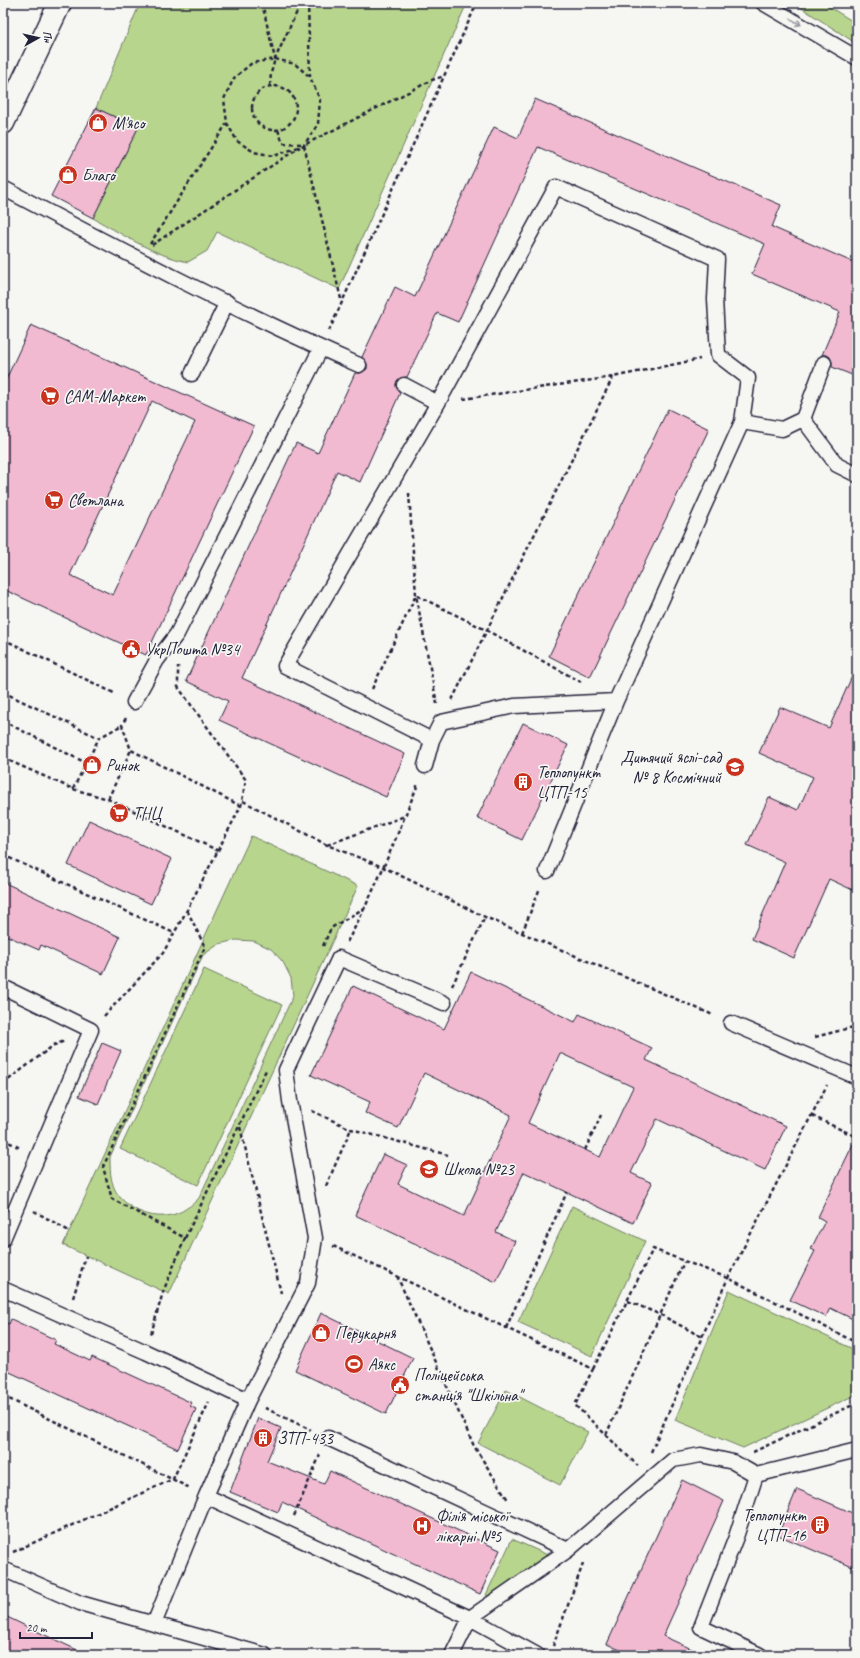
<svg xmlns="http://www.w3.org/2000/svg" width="860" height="1658" viewBox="0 0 860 1658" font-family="Caveat,sans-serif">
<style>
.green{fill:#b8d58d;stroke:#6d7c64;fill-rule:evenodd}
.building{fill:#f1bad1;stroke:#22223b;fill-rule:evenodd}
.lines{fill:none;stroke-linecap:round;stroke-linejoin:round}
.lane-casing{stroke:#22223b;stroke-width:17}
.secondary-casing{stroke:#22223b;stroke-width:25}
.path{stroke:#22223b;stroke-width:2.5;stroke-dasharray:4 3;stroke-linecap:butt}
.lane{stroke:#f6f6f2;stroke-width:14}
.secondary{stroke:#f6f6f2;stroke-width:22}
.oneway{stroke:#9797a0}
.labels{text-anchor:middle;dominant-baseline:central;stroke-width:3.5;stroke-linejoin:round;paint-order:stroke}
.poi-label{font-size:17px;fill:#22223b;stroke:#f6f6f2;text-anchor:start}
</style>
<rect width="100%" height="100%" fill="#f6f6f2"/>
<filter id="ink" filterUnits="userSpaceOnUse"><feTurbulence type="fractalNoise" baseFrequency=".025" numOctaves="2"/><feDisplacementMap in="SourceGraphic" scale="8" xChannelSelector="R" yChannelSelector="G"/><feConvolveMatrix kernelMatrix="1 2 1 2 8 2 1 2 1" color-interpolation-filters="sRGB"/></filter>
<g filter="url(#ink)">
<path class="green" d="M140,3H467L339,289L217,232L207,251L188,262C153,255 124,235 93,218L138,128L96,108Z
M794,3H823L857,24V44Z
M251,836L358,886L169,1294L63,1245ZM236,940L254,941L271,949L283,962L291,978L293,996L199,1198C195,1202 192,1205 187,1208C164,1225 129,1214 115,1190C110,1179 110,1168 110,1157L203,955L219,944Z
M204,969L282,1005L198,1185L120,1149Z
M572,1206L645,1241L592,1356L518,1322Z
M729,1290L857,1351V1394L743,1448L675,1420Z
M506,1390L588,1432L560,1485L478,1443Z
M512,1539L550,1556L493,1598L486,1595Z"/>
<path class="building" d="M535,99L781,205L772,227L857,264V377L832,367V362L830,357L827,355H822L840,312L752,274L765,244L538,147L458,322L437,313L407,377L400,378L397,381L396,386L400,393L360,482L337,471L242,678L405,754L386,797L219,720L228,701L186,681L296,443L318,453L355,373H360L367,369V364L362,357L395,287L415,297L494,127L518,138Z
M96,108L138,128L93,218L51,196Z
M31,325L254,426L146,655L3,589V386ZM152,401L195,422L113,595L70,575Z
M668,409L709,429L590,677L549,656Z
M857,665V892L829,879L794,958L752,939L785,862L747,845L769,797L798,810L813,777L759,753L780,707L829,728Z
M523,723L568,745L522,840L477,818Z
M89,820L172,859L151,904L68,865Z
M3,882L120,937L103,974L41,945L39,950L3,934Z
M471,972L575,1022L579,1014L652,1048L646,1060L786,1126L765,1170L657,1119L631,1173L652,1183L633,1223L524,1172L496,1232L515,1241L496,1282L355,1215L383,1154L407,1165L398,1184L464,1216L511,1115L424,1073L398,1128L365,1113L370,1102L311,1075L353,986L444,1029ZM560,1053L633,1087L600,1157L528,1123Z
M102,1043L121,1051L98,1104L79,1096Z
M857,1136V1321L830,1308L826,1317L790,1300L815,1251L811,1249L825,1221L818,1217Z
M321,1313L413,1358L386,1414L295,1370Z
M11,1319L56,1340L54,1344L90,1361L92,1357L192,1403L190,1406L196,1409L178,1449L3,1369V1321L9,1324Z
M258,1418L281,1428L267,1461L324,1484L330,1471L500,1550L480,1594L282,1502L278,1512L230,1492Z
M682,1480L724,1501L663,1636L705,1655H631L607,1644Z
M797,1489L857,1515V1569L778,1535Z
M3,1615L32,1629L88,1655H3Z"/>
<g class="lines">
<defs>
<path id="lane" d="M763,3L857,58
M3,188C120,250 238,312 359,365
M192,374L227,302
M404,385L438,403
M803,419L837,465L857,475
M134,702L157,660L177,634L321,348
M432,740L285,666L438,403L556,187L717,259L715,299L718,355L748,378L742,422L782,429L803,419L824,363
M425,766L432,740L441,722L514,706L616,701
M547,871L616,701L742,422
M3,987L91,1030L3,1239
M731,1023L857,1077
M3,1289L146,1352L248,1400
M328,1438L568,1550
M756,1475L736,1537L701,1627L760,1655
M206,1496L470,1618L537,1655
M3,1569L80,1603L154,1624
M265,1655L154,1624L206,1496L248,1400L308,1283L315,1238L290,1101L286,1070L339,958L444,1003
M452,1655L470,1618L568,1550L673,1460L701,1455L733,1462L756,1475L857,1450"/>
<path id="secondary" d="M3,123L60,3"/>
</defs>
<use href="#lane" class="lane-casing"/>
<use href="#secondary" class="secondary-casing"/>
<path class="path" d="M262,3L275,59L301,3
M308,3L310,77L320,100L318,124L304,145L274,156L254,152L237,141L227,123L224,99L234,78L252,63L275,59L295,64L310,77
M270,86L271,73L275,59
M252 108a22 22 0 1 1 44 0a22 22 0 1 1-44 0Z
M278,130L283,143L302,144
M150,244L227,123
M152,245L300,147
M341,299L304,145L432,80L444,76
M329,331L477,3
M463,399L613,377L700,359
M409,493L416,595L437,704
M3,639L116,694
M372,689L416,595L486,630L581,682
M3,692L99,738
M452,700L613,377
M126,718L122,725L131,750L241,806
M3,721L86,763
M3,758L73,789L108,799L219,851
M73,789L99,738L122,725
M108,799L131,750
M243,801L327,845L383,867L485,917L713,1015
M327,845L405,816
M3,855L174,933
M522,933L540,888
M347,942C375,891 396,838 418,784
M323,946L331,928L366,907
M452,986L485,917
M104,1016L163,953L187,910L241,806L246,780L178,687V666
M815,1037L857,1026
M3,1084L54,1045L65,1041
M312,1111L351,1129L448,1155
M812,1116L857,1137
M240,1127L281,1293
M3,1139L20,1148
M585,1150L601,1115
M326,1186L351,1129
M34,1211L69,1231
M185,1238L266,1070
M333,1246L593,1369L575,1405L638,1466
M397,1276L474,1446L508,1500
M73,1298L86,1256
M628,1301L661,1315L702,1337
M506,1328L567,1192
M151,1334L163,1292L185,1238L112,1199L103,1167L205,947L187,910
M593,1369L653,1249L728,1278L857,1343
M3,1396L190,1488
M265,1408L311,1430
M606,1435L684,1262
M651,1452L728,1278L827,1085
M753,1452L857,1403
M294,1516L320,1455
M13,1552L173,1479L209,1402
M553,1646L583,1564"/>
<use href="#lane" class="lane"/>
<use href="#secondary" class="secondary"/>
</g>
<defs><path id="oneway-shaft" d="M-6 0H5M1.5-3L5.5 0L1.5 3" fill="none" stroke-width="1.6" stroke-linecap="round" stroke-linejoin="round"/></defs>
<use class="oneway" href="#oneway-shaft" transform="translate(796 22) rotate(30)"/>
</g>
<defs>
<symbol id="shop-disc" viewBox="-11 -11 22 22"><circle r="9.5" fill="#c8321e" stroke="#f6f6f2"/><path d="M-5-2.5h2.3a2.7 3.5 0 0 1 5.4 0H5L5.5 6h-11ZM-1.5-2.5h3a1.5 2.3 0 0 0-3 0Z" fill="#fff"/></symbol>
<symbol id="supermarket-disc" viewBox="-11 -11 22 22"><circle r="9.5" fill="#c8321e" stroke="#f6f6f2"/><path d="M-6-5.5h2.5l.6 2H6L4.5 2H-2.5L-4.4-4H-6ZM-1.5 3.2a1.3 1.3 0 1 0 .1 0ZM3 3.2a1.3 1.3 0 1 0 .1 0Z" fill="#fff"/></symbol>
<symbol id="civic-disc" viewBox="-11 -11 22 22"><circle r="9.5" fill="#c8321e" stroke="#f6f6f2"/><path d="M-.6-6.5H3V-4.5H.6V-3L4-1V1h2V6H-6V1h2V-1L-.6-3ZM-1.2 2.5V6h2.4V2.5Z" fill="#fff"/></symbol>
<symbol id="school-disc" viewBox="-11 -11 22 22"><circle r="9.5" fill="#c8321e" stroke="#f6f6f2"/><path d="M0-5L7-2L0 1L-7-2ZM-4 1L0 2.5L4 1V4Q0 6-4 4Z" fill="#fff"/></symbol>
<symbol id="building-disc" viewBox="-11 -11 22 22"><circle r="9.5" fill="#c8321e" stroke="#f6f6f2"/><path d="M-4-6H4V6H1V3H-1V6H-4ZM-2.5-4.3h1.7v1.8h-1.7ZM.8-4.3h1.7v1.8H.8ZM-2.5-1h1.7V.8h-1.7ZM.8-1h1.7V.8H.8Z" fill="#fff"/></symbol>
<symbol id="stadium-disc" viewBox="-11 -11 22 22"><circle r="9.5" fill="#c8321e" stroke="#f6f6f2"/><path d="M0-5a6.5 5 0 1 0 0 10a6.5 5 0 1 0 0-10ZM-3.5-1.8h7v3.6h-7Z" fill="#fff"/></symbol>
<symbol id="hospital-disc" viewBox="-11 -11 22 22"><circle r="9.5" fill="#c8321e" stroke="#f6f6f2"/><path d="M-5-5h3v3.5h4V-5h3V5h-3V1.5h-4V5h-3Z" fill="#fff"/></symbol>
</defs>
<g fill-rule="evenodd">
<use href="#shop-disc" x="87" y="112" width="22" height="22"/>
<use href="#shop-disc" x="57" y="164" width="22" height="22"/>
<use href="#supermarket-disc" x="39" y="385" width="22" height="22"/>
<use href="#supermarket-disc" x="43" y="489" width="22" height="22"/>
<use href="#civic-disc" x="120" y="638" width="22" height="22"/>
<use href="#shop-disc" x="81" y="754" width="22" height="22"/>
<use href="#school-disc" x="724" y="756" width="22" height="22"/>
<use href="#building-disc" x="512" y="771" width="22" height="22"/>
<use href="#supermarket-disc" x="108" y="802" width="22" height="22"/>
<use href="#school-disc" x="418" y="1158" width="22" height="22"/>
<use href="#shop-disc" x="310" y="1322" width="22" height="22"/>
<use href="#stadium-disc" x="343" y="1353" width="22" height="22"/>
<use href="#civic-disc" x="389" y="1374" width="22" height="22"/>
<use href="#building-disc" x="252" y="1427" width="22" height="22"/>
<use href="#building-disc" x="809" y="1514" width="22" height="22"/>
<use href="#hospital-disc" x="411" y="1515" width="22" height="22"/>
</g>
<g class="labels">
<g class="poi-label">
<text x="112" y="123">М'ясо</text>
<text x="82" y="175">Благо</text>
<text x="64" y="396">САМ-Маркет</text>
<text x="68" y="500">Светлана</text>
<text x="145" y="649">УкрПошта №34</text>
<text x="721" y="757" text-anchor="end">Дитячий яслі-сад<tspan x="721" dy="20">№ 8 Космічний</tspan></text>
<text x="106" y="765">Ринок</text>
<text x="537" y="772">Теплопункт<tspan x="537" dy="20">ЦТП-15</tspan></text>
<text x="133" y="813">ТНЦ</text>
<text x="443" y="1169">Школа №23</text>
<text x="335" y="1333">Перукарня</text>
<text x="368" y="1364">Аякс</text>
<text x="414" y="1375">Поліцейська<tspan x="414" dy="20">станція "Шкільна"</tspan></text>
<text x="277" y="1438">ЗТП-433</text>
<text x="806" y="1515" text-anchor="end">Теплопункт<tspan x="806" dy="20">ЦТП-16</tspan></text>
<text x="436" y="1516">Філія міської<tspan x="436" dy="20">лікарні №5</tspan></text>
</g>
</g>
<rect width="860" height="1658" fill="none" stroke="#f6f6f2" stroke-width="16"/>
<rect x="8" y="8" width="844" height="1642" fill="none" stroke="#22223b" stroke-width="1.5" filter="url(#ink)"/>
<g transform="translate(38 38) rotate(82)" stroke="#f6f6f2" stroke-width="3" paint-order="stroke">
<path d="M0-3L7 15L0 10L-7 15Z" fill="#22223b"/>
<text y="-6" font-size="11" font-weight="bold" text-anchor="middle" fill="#22223b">Пн</text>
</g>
<path d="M20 1632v6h72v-6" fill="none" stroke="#22223b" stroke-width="2"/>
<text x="26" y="1632" font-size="12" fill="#22223b" stroke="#f6f6f2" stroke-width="3" paint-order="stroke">20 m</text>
</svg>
